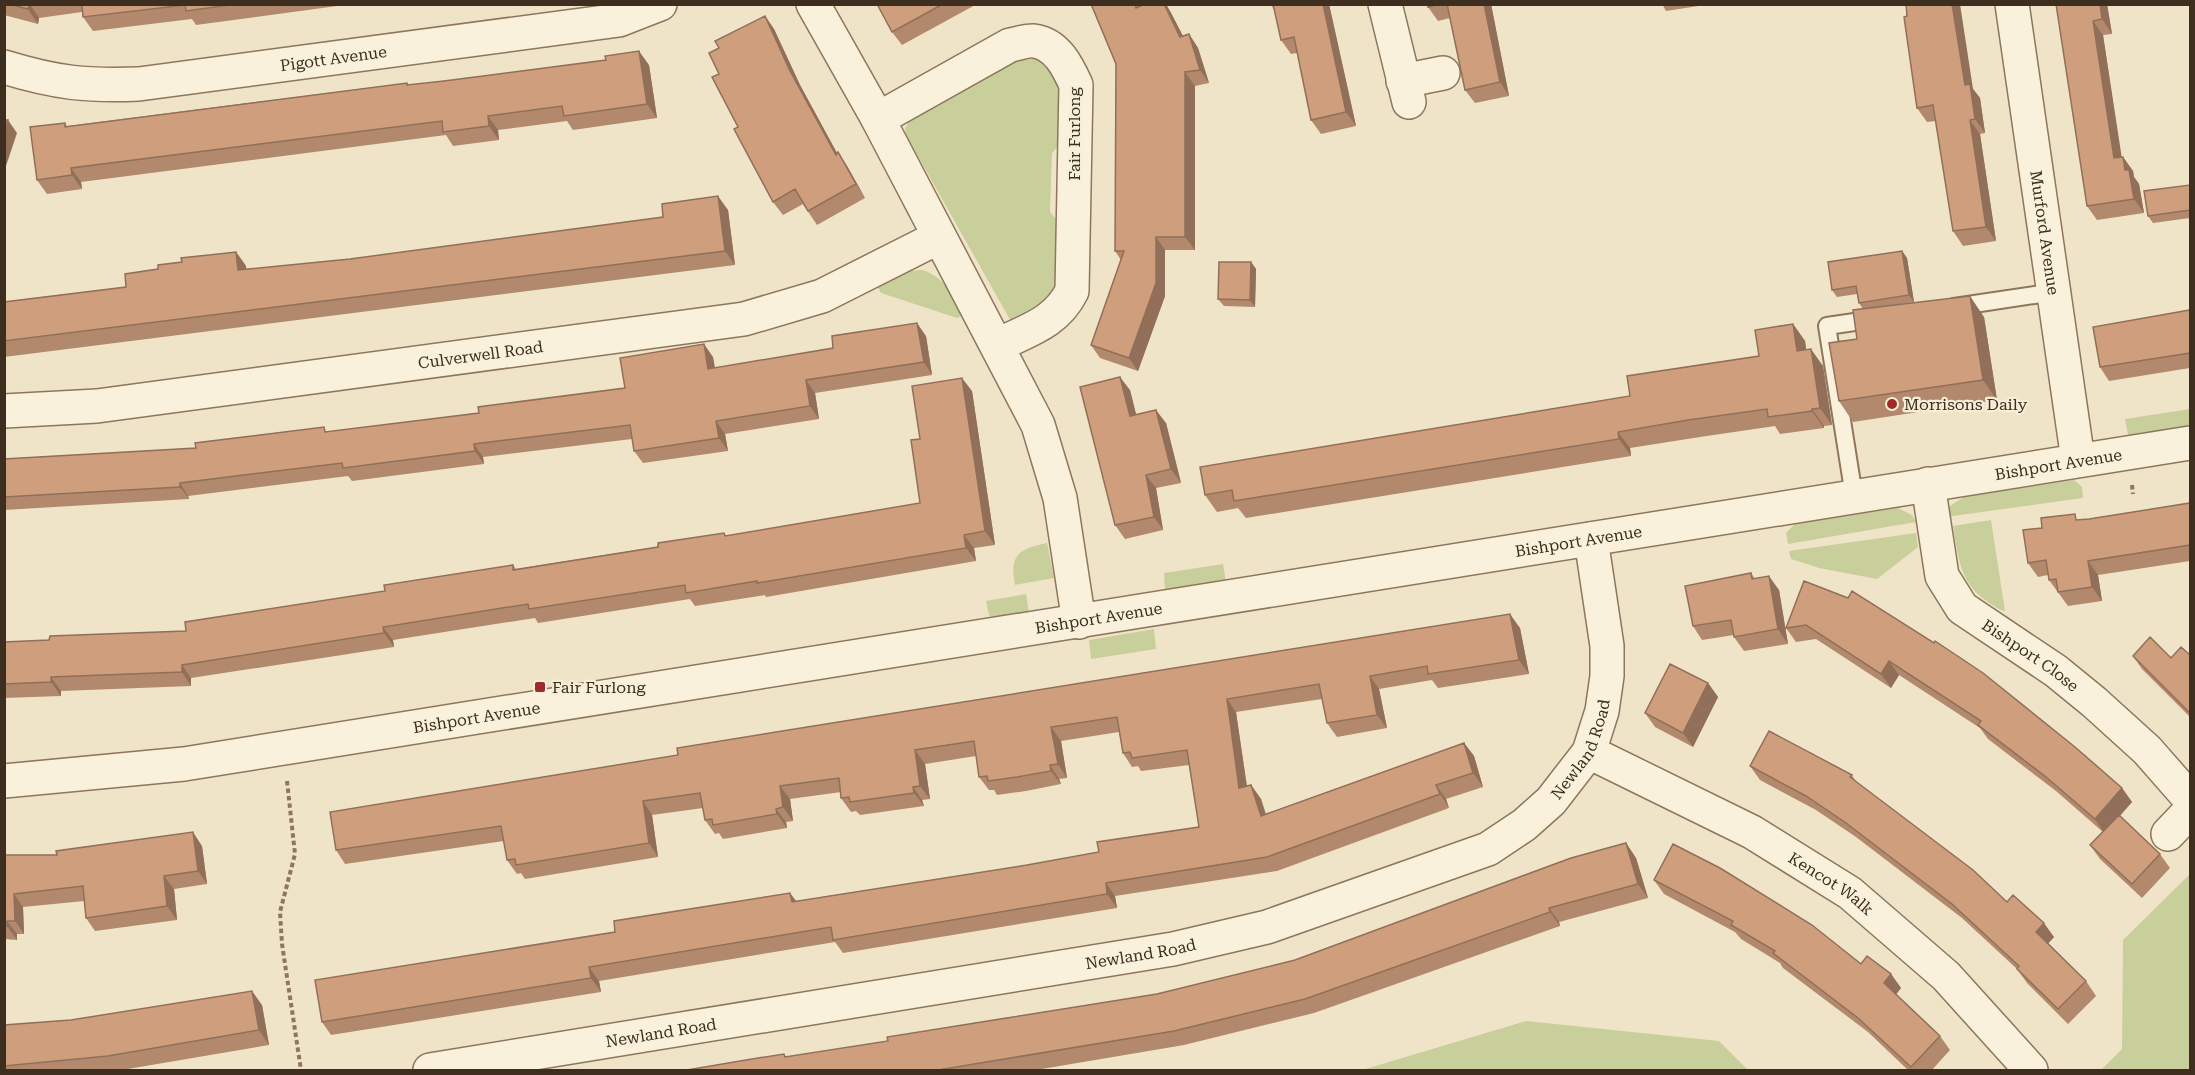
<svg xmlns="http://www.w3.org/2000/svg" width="2195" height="1075" viewBox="0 0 2195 1075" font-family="'Roboto Serif',serif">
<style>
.green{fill:#c9cf9b}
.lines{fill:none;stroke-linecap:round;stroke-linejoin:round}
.service-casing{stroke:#8d765c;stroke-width:20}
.minor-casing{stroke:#8d765c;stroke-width:36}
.path{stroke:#8d765c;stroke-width:4;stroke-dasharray:4.5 3;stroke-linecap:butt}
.service{stroke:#faf1dc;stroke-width:16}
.minor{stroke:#faf1dc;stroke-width:33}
.wall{fill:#b2896c}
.shaded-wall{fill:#916f58}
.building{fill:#cf9f7d;stroke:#916f58;stroke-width:1.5}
.poi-dot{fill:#9e2a2b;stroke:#f7eed8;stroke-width:2}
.labels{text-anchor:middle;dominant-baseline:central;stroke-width:4.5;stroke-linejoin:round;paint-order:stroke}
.street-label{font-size:16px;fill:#3d2e20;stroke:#f7eed8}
.poi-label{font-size:16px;fill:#3d2e20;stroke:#f7eed8;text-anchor:start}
</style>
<rect width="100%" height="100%" fill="#f0e4c8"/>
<path class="green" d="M1040,58L1065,86V139L1052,153L1050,212L1065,229V287L1013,325L906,135L905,128L911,118L1009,62Z
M923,270C945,278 953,295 963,315L957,318L881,293L877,286L906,271Z
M2190,409V430L2131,450L2125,419Z
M2074,480L2082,487L2083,498L1946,517L1950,506L1964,497Z
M1898,508L1912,515L1916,522L1788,544L1786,533L1795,524Z
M1991,520L2005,611C1999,610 1994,606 1988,602C1960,584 1958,557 1953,526Z
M1916,533L1918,547L1877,579L1819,568L1791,559L1789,551Z
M1047,543L1054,578L1015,585C1009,554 1019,549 1047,543Z
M1223,564L1226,582L1165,592L1164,573Z
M1026,594L1031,625L994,619L989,615L986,601Z
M1154,629L1156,649L1091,659L1089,640Z
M2190,874V1070H2101L2122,1049L2123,940Z
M1526,1021L1719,1041L1748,1070H1362Z"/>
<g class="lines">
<defs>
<path id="service" d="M1954,307L2054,292
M1854,496L1827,326L1875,319"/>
<g id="minor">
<path d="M813,4L878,119L1038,425L1060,498L1079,622"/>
<path d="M1385,4L1409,102"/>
<path id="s1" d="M2012,4L2078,460"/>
<path id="s2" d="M4,67C56,83 86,86 139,84L619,20L660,4"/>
<path d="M1403,81L1443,73"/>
<path d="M878,119L1010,45C1017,44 1028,40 1034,41C1057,44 1068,67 1076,85L1072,291C1056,323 1028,330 998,345"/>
<path id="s3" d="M4,411L97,406L744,319L822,296L939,237"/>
<path id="s4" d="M1928,484L1942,576L1962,608L2056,671L2094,702L2147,750L2190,799"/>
<path id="s5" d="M1589,752L1752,832L1850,893L1946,976L2031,1070"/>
<path id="s6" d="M4,781L184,764L2190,443"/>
<path d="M2168,834L2190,811"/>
<path id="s7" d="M430,1070L1173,949L1267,927L1488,849L1524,825L1551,801L1589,752L1602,711L1607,676V646L1591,539"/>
</g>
</defs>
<use href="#service" class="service-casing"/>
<use href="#minor" class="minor-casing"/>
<path class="path" d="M2132,485L2133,494
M287,781L295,854L280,912L282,944L301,1070"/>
<use href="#service" class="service"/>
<use href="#minor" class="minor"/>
</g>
<path class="wall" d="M4,4H352L196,25L192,19L93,31L83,17L82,12L39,18L38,24L4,15Z
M877,4H977L902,45L892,32Z
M1091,4H1139L1140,7L1170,11L1183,36L1189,34L1198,48L1209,83L1195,86V250H1165V296L1138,371L1100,358L1091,345L1121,260L1115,251L1116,64Z
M1271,4H1329L1356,126L1321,134L1311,120L1297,53L1291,54L1281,40L1274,10Z
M1428,4H1491L1509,96L1475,103L1465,90L1450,18L1438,21L1428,7Z
M1662,4H1705V5L1666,11Z
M2056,4H2107L2112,34L2103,35L2121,157H2123L2133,171L2134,177L2139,184L2144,213L2097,220L2087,206Z
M765,16L774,29L800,85L837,153L838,152L847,166L865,198L817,225L803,204L783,215L773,202L738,127L719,48Z
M649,65L657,118L573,130L567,121L498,130L499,140L453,146L446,135L81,182L82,189L47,194L37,180L65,123L67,126L407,83L408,85Z
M1973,89L1980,98L1985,133L1980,134L1996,241L1963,246L1953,231L1936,121L1927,122L1917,108Z
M2190,185V218L2153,223L2148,216Z
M728,210L735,265L4,357V302L126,287L158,269L182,262L236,252L246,266V270L350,259Z
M1902,251L1907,258L1914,302L1894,305L1984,317L1997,400L1853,422L1839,401L1857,339L1863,309L1859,303L1857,294L1837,297L1832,290Z
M1251,262L1256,269L1255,307L1224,306L1218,299Z
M2190,310V368L2109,381L2100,367Z
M1793,324L1805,341L1806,350L1823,366L1832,425L1824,426V428L1780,434L1775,426L1700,437L1630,448L1631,456L1246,518L1238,508L1217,512L1205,495L1630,396L1759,356Z
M926,336L932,375L815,393L819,419L725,434L728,451L643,463L634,451L632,439L483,457L484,464L352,481L348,476L188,496L189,499L4,510V459L196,448L479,413L625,388L713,357L715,368Z
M1130,390L1136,415L1166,423L1181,483L1156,488L1163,530L1125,539L1115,525Z
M972,391L995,545L974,548L976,561L766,597L765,595L695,606L690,599L538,623L535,618L393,640L394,647L191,678V686L61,691V696L4,698V642L49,640L186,631L385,591L513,565L516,569L726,536L920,503V439Z
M2190,503V561L2098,575L2102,601L2068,606L2049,580L2048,575L2038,577L2028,563L2042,528L2089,519Z
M1751,573L1755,579L1779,590L1788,644L1744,651L1734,637V635L1702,640L1693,626Z
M1804,581L2122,788L2132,802L2120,816L2160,854L2170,868L2142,898L2100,859L2090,845L2103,832L2056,791L1988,739L1980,728L1899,675L1891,688L1816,639L1796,642L1786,628Z
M1520,628L1529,674L1438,688L1432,680L1379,689L1387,728L1337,737L1327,723L1322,699L1236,712L1247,786L1251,785L1261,799L1266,814L1464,743L1474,756L1483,787L1446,799L1449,808L1277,871L1115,896L1117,908L843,953L835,942L599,981L601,992L331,1035L322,1022L615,932L796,901L1027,865L1099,852L1199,827L1189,765L1141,771L1138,766L1132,767L1123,753L1119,732L1061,741L1067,778L1059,779L1061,784L1026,791L997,795L994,790H989L979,777L976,756L925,764L930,799L922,800L924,806L860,815L856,811L851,812L841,798V792L790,799L793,821L786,822L787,828L723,839L719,833L715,834L705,820L703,808L652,815L658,857L525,879L521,873L517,874L507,860L504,841L345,864L336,850Z
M2190,655V717L2142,669L2133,656L2171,658Z
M1708,683L1718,697L1693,747L1655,727L1645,713Z
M1750,766L1852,775L1856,782L2007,902L2054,937L2048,943L2086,981L2096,996L2068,1024L2027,983L2017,969L1962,918L1856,837L1816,810L1760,780Z
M1626,843L1636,858L1648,898L1559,922L1560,926L1314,1013L1184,1045L1030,1071H681L786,1057L888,1041L1157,994L1295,960Z
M202,846L207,884L174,889L177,920L95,931L86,918L84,901L23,907L24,934H17V940L4,939V855H57Z
M1654,880L1861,964L1891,974L1901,988L1896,994L1940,1036L1950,1050L1931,1071H1909L1868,1032L1783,968L1780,963L1741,939L1735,932L1664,894Z
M262,1005L269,1045L116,1071H4V1025Z"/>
<path class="shaded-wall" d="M30,4L39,18L38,24L28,9Z
M1164,4H1166L1170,11L1190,50L1180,37Z
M1323,4H1329L1356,126L1346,112Z
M1484,4H1491L1509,96L1500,82Z
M1952,4H1960L1973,89L1980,98L1985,133L1975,119L1965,85Z
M2100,4H2107L2112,34L2102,19Z
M765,16L774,29L800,85L845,168L836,155L790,71Z
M2093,21L2103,35L2124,172L2114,158Z
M1189,34L1198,48L1209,83L1200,70Z
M639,51L649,65L657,118L647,104Z
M1185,72L1195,86V250L1185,237Z
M488,116L498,130L499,140L489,126Z
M8,120L17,133L4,172V130Z
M1970,120L1980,134L1996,241L1986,227Z
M838,152L847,166L865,198L856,184Z
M2123,157L2133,171L2134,177L2139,184L2144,213L2134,199L2125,170Z
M71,168L81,182L82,189L72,175Z
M718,196L728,210L735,265L725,251Z
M1156,237L1165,250V296L1138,371L1129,358Z
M1902,251L1907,258L1914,302L1909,295Z
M236,252L246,266L248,285L238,270Z
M1251,262L1256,269L1255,307L1250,300Z
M1970,296L1984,317L1997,400L1983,380Z
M917,323L926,336L932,375L924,362Z
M1793,324L1805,341L1809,368L1797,351Z
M704,344L713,357L717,382L708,369Z
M1811,349L1823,366L1832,425L1820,408Z
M1120,377L1130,390L1140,430L1130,416Z
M962,378L972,391L995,545L985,531Z
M806,380L815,393L819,419L810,406Z
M1812,409L1824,426V428L1812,411Z
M1156,410L1166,423L1181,483L1171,469Z
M716,421L725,434L728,451L719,438Z
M1618,432L1630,448L1631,456L1619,439Z
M474,444L483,457L484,464L475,451Z
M1146,475L1156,488L1163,530L1154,517Z
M180,483L188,496L189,499L180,487Z
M964,535L974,548L976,561L966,548Z
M2088,561L2098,575L2102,601L2092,587Z
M1769,576L1779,590L1788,644L1778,629Z
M1510,614L1520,628L1529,674L1519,660Z
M383,627L393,640L394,647L384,633Z
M1889,661L1899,675L1891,688L1881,674Z
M182,665L191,678V686L182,672Z
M1370,676L1379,689L1387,728L1377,715Z
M51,677L61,691V696L51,682Z
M1708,683L1718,697L1693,747L1683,733Z
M1227,699L1236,712L1249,802L1239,788Z
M1051,727L1061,741L1067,778L1058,764Z
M1464,743L1474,756L1483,787L1473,773Z
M915,750L925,764L930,799L920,786Z
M1050,765L1059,779L1061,784L1051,771Z
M1251,785L1261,799L1270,830L1261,816Z
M1436,785L1446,799L1449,808L1440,794Z
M780,786L790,799L793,821L783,807Z
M913,787L922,800L924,806L914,793Z
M2122,788L2132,802L2104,833L2095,819Z
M643,801L652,815L658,857L649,843Z
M776,809L786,822L787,828L777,814Z
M193,832L202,846L207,884L198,871Z
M1626,843L1636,858L1648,898L1638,884Z
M164,876L174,889L177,920L167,906Z
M1106,883L1115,896L1117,908L1107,894Z
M790,893L800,906L792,902Z
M14,894L23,907L24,934L15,921Z
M1549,908L1559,922L1560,926L1550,912Z
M7,921L17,934V940L7,926Z
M2044,923L2054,937L2046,946L2036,932Z
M589,967L599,981L601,992L591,978Z
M1891,974L1901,988L1894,997L1884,983Z
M252,991L262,1005L269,1045L259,1030Z"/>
<path class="building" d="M9,4H29L28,9Z
M82,4H237L186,11L185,5L83,17Z
M877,4H943L892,32Z
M1091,4H1135L1136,8L1145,4H1164L1180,37L1189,34L1200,70L1185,72V237H1156V283L1129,358L1091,345L1124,251H1115L1116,64Z
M1273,4H1323L1346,112L1311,120L1294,37L1281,40Z
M1428,4H1441L1428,7Z
M1447,4H1484L1500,82L1465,90Z
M1906,4H1952L1965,85L1970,84L1975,119L1970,120L1986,227L1953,231L1933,105L1917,108L1904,17L1907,16Z
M2056,4H2100L2102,19L2093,21L2114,158L2123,157L2125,170H2129L2134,199L2087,206Z
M765,16L790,71L836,155L838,152L856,184L808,211L795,189L773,202L734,129L738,127L712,77L719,74L709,53L719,48L715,41Z
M639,51L647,104L564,116L562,106L488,116L489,126L443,132L442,121L71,168L72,175L37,180L30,127L65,123V127L407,83V85L444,81L606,60L605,56Z
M4,120H8L4,130Z
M2190,185V210L2148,216L2144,191Z
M718,196L725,251L4,341V302L126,287L125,274L158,269V265L182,262L181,258L236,252L238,270L350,259L663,217L662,204Z
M1902,251L1909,295L1859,303L1856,286L1832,290L1828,262Z
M1219,262H1251L1250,300L1218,299Z
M1970,296L1983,380L1839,401L1829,343L1857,339L1853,310Z
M2190,310V353L2100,367L2093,327Z
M917,323L924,362L806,380L810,406L716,421L719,438L634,451L630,425L474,444L475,451L343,468L342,463L180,483V487L4,497V459L196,448L195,443L324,427L325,432L479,413L478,407L625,388L620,358L704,344L708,369L833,348L832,336Z
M1793,324L1797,351L1811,349L1820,408L1812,409V411L1768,417L1767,409L1688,420L1618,432L1619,439L1234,501L1232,490L1205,495L1200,467L1630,396L1627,376L1759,356L1755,330Z
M1120,377L1130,416L1156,410L1171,469L1146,475L1154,517L1115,525L1080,387Z
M962,378L985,531L964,535L966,548L757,583V581L686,593L685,585L529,609L528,604L383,627L384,633L182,665V672L51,677V682L4,684V642L49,640L50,636L186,631L185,622L385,591L384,585L513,565V570L658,547V543L724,533L725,536L920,503L911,440L920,439L912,386Z
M2190,503V545L2088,561L2092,587L2058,592L2056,579L2049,580L2046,560L2028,563L2023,530L2042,528L2041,518L2075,514L2076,520L2089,519Z
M1751,573L1752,579L1769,576L1778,629L1734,637L1731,620L1693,626L1685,586Z
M1804,581L1848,598L1852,591L1934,643L1935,641L1983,673L2075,747L2122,788L2095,819L2046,777L1978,725L1981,721L1889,661L1881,674L1806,625L1786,628Z
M1510,614L1519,660L1428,674L1427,666L1370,676L1377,715L1327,723L1319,684L1227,699L1239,788L1251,785L1261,816L1464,743L1473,773L1436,785L1440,794L1267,857L1106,883L1107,894L833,940L831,927L589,967L591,978L322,1022L315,980L615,932L614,921L790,893L792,902L1027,865L1099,852L1097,842L1199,827L1187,750L1132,758L1130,752L1123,753L1117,717L1051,727L1058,764L1050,765L1051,771L1017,777L988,781L987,776L979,777L974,741L915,750L920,786L913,787L914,793L850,802L849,797L841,798L839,778L780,786L783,807L776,809L777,814L713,825L712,819L705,820L700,793L643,801L649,843L516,865L515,859L507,860L501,826L336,850L330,812L678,755L677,748Z
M2150,637L2171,658L2181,647L2190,655V713L2133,656Z
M1670,664L1708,683L1683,733L1645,713Z
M1769,731L1852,775L1850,777L1973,870L2007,902L2013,895L2044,923L2036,932L2086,981L2058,1009L2017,969L2019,966L1952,904L1846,823L1806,796L1750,766Z
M2119,815L2160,854L2132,884L2090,845Z
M193,832L198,871L164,876L167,906L86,918L83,886L14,894L15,921H7V926H4V855H57L56,851Z
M1626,843L1638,884L1549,908L1550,912L1305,999L1174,1031L932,1071H681L758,1058L784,1054L785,1057L888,1041L887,1037L1157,994L1295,960L1571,858Z
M1673,844L1720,868L1812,925L1861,964L1867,956L1891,974L1884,983L1940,1036L1911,1067L1858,1018L1773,953L1775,951L1731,925L1733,921L1654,880Z
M252,991L259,1030L108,1056L4,1066V1025L71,1020Z"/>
<g class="poi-dot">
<circle cx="1892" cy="404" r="6"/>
<rect x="534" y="681" width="12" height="12" rx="3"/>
</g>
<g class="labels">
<g class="street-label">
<text stroke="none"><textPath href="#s2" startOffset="333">Pigott Avenue</textPath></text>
<text transform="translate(1074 134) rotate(-90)">Fair Furlong</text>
<text stroke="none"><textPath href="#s1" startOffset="231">Murford Avenue</textPath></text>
<text stroke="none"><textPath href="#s3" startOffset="480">Culverwell Road</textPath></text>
<text stroke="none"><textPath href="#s6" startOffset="2079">Bishport Avenue</textPath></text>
<text stroke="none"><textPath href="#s6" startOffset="1593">Bishport Avenue</textPath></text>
<text stroke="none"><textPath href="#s6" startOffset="1107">Bishport Avenue</textPath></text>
<text stroke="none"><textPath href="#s4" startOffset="214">Bishport Close</textPath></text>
<text stroke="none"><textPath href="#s6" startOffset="477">Bishport Avenue</textPath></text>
<text stroke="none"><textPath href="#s7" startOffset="1224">Newland Road</textPath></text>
<text stroke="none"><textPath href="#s5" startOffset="276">Kencot Walk</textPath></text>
<text stroke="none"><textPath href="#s7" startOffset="720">Newland Road</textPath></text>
<text stroke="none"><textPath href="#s7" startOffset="234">Newland Road</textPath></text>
</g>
<g class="poi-label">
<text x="1904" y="404">Morrisons Daily</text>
<text x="552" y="687">Fair Furlong</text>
</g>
</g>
<rect width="2195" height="1075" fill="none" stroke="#3d2e20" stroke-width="12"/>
</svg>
